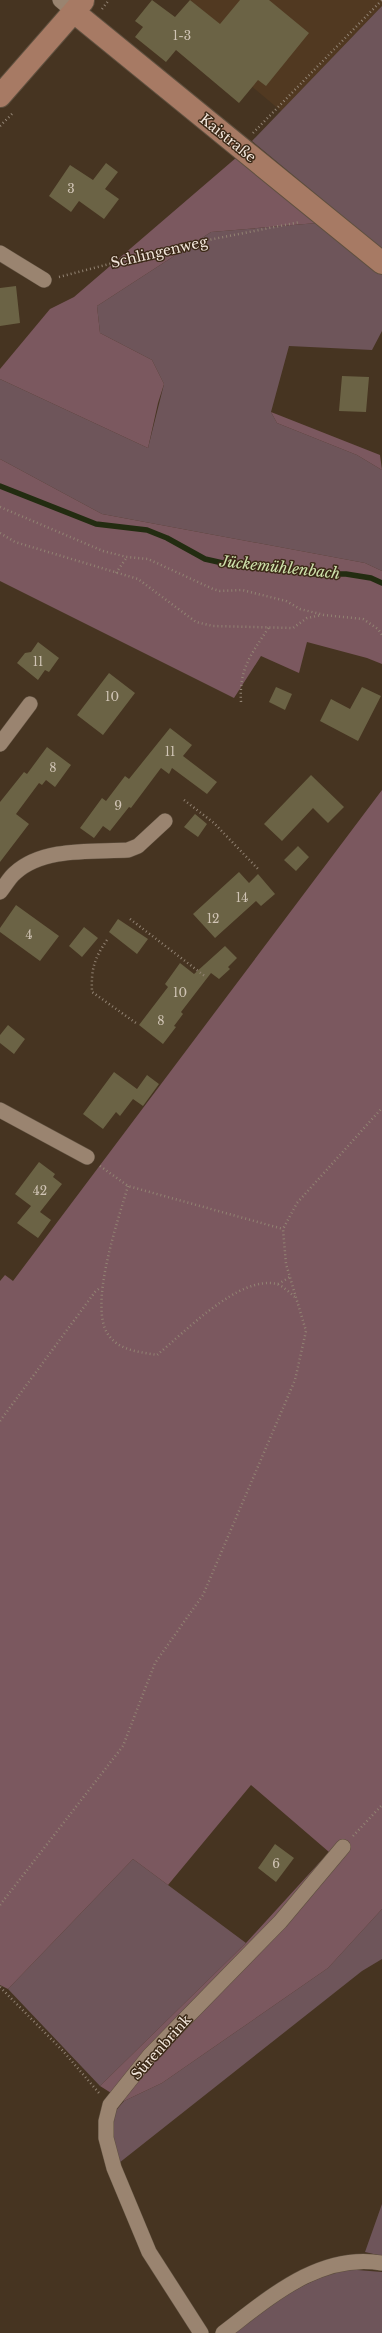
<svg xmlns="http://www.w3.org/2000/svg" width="382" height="2333" viewBox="0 0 382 2333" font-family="'Libre Baskerville',serif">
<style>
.built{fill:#513921}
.green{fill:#6e555a}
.forest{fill:#7b585f}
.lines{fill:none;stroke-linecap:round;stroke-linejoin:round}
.stream{stroke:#232c11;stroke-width:5.5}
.building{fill:#6b6345}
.street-casing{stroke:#5f503f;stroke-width:16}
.secondary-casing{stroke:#5f503f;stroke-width:24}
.path{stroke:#928373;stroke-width:2.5;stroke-dasharray:1 3;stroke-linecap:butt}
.street{stroke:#9a8470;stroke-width:15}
.secondary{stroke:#a77a64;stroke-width:22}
.labels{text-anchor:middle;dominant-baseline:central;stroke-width:3;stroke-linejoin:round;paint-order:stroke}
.number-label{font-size:12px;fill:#d0c4b5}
.street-label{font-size:14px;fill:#f1e5da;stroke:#3c2917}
.water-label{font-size:15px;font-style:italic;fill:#cee2ab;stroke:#3c2917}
</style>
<rect width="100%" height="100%" fill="#463421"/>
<path class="built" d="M190,0H382V6L281,111L212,53L229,32Z"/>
<path class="green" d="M382,6V249L252,141Z
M317,223L382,274V331L372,350L289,346L271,412L277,423L357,455L382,470V571L365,563L102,514L0,459V379L148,448L164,384L152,360L100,333L97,306L211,232Z
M133,1859L246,1943L100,2086L8,1989Z
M382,1909V1959L362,1971L119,2163L112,2139L113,2114L124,2101L162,2083L328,1968Z
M382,2204V2256L365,2252Z
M345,2269L382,2272V2333H234C271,2304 299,2283 345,2269Z"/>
<path class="forest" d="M237,157L317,223L211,232L97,306L100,333L152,360L164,384L158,403L148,448L0,379V369L50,309L74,297Z
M271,412L380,455L382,470L357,455L277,423Z
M0,459L102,514L365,563L382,571V664L367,658L307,642L299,673L261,656L234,698L0,581Z
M382,790V1909L328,1968L162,2083L124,2101L100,2086L246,1943L329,1852L251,1785L168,1885L133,1859L8,1989L0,1985V1281L5,1275L13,1281Z"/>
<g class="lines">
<path class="stream" d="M0,486L96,524L147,530L167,538L205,559L236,566L289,569L310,574H346L371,578L382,583"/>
</g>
<path class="building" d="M152,0L175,17L190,0L220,24L240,0H269L309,33L266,86L258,80L239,103L176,50L166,62L135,37L143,27L135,21Z
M106,163L118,172L105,189L119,199L104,219L79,201L71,212L49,196L70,165L93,180Z
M16,286L20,323L0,326V288Z
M342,376L369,377L366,412L339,411Z
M38,642L59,658L49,672L45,670L38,680L17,663L25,653L31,652Z
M109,673L135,693L103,735L77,715Z
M276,687L292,694L285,710L269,702Z
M362,687L381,696L358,741L320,721L331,699L350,709Z
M170,728L192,745L183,756L217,782L207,794L172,768L169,774L161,768L131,808L129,807L110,831L103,826L94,838L80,828L102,798L106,801L125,776L129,779Z
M47,747L71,765L55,787L46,780L42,785L39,783L16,814L29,824L0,862V802L24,772L27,774Z
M311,775L344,807L328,823L313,808L282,841L264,824Z
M195,814L207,824L198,837L184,827Z
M298,846L309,857L296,871L284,860Z
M239,872L249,883L258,874L275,894L261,906L256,901L215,938L193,914Z
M16,905L59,936L40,961L0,932V928Z
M118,919L148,939L137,954L109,932Z
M84,927L98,938L82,957L69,946Z
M225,946L237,958L228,967L230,969L219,979L211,973L181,1012L183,1014L174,1026L176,1027L163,1044L139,1025L168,987L165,984L180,963L194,974Z
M8,1025L25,1039L14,1054L0,1043V1035Z
M114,1072L137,1089L147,1075L159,1084L143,1106L133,1099L120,1116L116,1112L103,1129L83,1114Z
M39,1162L55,1174L53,1177L62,1184L40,1212L51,1220L38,1238L17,1223L31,1206L15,1194Z
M275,1844L294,1858L276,1882L258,1868Z"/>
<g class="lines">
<defs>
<path id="street" d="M60,0L74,12
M0,253L44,280
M0,744L30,704
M0,892C5,886 9,878 15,873C43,847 93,852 128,850L138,846L165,821
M0,1110L87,1157
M201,2333L149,2252L114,2168L106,2138V2121L110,2105L150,2055L280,1922L343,1847
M223,2333C269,2298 320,2252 382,2263"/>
<path id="secondary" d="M74,12L382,263
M0,96L83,1"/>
</defs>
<use href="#street" class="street-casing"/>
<use href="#secondary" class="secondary-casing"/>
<path class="path" d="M102,9L109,0
M0,126L13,113
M253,133L382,0
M59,277L183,245L300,222
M0,507L103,551L127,557L148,559L213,589L220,591L242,590L286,601L300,609L324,615L363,619L378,629L382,635
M0,533L15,542L138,579L196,622L213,626L293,628L307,618L322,615
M116,573L127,557
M241,702C239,668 251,655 269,627
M184,800L214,823L258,869
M130,919L206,977
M107,940C94,959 91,969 92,992L136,1023
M100,1166L128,1186L283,1229
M128,1186C119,1218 86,1310 110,1337C121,1351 141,1352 157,1355C185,1332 239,1275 277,1284C283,1286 290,1293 295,1297
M278,1284L290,1277
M0,1421L95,1292L101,1287
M353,1836L382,1805
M0,1905L123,1746L155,1663L203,1595L295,1380L306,1331L286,1264L283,1229L297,1203L382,1108
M0,1987L63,2051L99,2093"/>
<use href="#street" class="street"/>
<use href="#secondary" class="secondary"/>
</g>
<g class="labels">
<g class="number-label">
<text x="182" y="35">1-3</text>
<text x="71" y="188">3</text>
<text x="38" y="661">11</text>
<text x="112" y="696">10</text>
<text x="170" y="751">11</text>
<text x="53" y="767">8</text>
<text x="118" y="805">9</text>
<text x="242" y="897">14</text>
<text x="213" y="918">12</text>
<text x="29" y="934">4</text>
<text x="180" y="992">10</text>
<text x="161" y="1020">8</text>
<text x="40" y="1190">42</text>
<text x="276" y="1863">6</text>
</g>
<g class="street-label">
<text transform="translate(228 138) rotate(39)">Kaistraße</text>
<text transform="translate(159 252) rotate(-13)">Schlingenweg</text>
<text transform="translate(161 2047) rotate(-48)">Sürenbrink</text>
</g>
<g class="water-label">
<text transform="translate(280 567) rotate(6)">Jückemühlenbach</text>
</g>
</g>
</svg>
